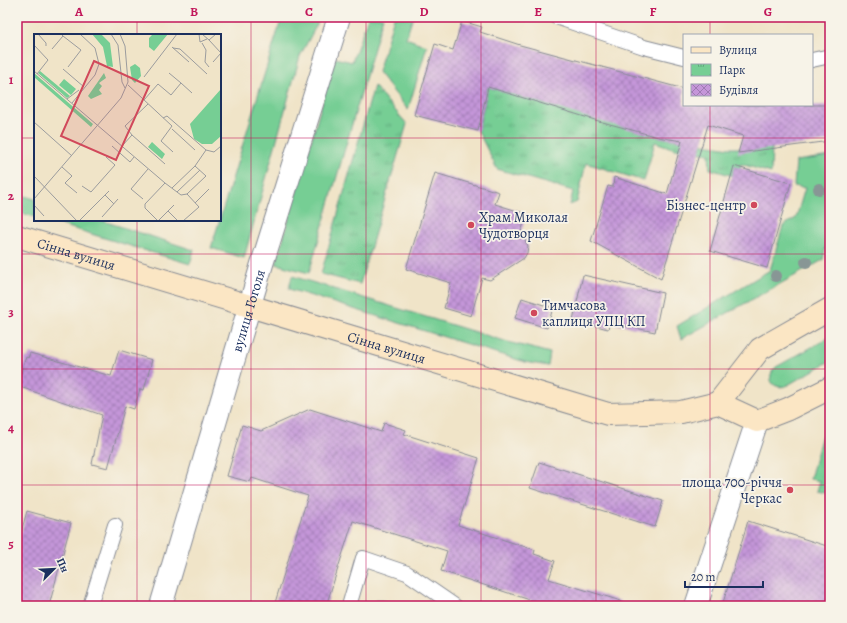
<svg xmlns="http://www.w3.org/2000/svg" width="847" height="623" viewBox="0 0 847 623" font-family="Alegreya,serif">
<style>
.grass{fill:#76ce94;stroke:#487e79}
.park{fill:url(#park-tufts);stroke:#487e79}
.building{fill:url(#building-cross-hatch)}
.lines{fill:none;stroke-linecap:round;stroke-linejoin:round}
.service-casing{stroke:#868a93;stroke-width:16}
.minor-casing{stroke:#868a93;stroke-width:24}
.secondary-casing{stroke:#868a93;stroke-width:24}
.service{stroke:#fff;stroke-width:14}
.minor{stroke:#fff;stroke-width:22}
.secondary{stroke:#fbe6c4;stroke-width:22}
.tree{fill:#889695}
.grid{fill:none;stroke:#c2185b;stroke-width:1;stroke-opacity:0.55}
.poi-dot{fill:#d1495b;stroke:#f7f3e8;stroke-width:1.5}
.labels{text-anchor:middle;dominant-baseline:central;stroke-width:3.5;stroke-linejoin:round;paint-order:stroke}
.poi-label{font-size:14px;fill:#1b2f5e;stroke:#f7f3e8;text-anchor:end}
.street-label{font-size:14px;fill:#1b2f5e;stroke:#f7f3e8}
.inset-road{fill:none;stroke:#9b9c9e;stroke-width:1}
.view{fill:#d1495b;fill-opacity:0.15;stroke:#d1495b;stroke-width:2}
.inset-edge{fill:none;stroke:#1b2f5e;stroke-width:2}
.neatline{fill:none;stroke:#c2185b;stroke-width:1.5}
.grid-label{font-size:13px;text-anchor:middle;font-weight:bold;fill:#c2185b}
</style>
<defs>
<pattern id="park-tufts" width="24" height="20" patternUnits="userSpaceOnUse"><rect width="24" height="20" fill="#76ce94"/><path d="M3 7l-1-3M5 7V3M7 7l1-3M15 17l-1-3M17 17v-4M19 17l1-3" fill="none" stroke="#60a87c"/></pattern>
<pattern id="building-cross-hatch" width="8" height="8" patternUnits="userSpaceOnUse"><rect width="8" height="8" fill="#c596d9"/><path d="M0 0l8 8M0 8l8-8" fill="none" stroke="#9f7bb3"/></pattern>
</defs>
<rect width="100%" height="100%" fill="#f7f3e8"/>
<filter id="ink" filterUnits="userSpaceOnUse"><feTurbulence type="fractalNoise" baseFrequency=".025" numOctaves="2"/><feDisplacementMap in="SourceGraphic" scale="8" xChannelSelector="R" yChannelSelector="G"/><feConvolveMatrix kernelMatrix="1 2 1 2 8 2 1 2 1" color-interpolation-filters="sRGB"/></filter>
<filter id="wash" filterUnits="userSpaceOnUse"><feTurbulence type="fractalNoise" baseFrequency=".012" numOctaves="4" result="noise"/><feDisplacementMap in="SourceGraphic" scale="16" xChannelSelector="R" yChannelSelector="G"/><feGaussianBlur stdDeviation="0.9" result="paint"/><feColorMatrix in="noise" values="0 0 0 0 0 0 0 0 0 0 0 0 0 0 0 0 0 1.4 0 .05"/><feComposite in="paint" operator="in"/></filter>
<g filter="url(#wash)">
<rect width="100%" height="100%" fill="#f0e4c8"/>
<path class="grass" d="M282,17H321L300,56L244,258L211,248Z
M368,17H383L309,273L276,264L335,58L352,62Z
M394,17H413L406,38L427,46L408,110L378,72Z
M830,156V226L823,260L681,339L677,326L770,270L783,226L796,218L805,188L794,186L796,161Z
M17,194L35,199V217L17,212Z
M45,220H100L194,250L190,264Z
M292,276L508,342L550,353L548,366L525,362L289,289Z
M830,337V361L786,386C772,390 765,377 776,367Z
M830,430V494L817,491L820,481L810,479L822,435Z"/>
<path class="park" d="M374,86L407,124L360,284L321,274Z
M488,87L658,137L730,148H772L771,173L741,164L737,177L710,169L709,154L675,149L655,142L644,181L586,163L577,202L570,205L573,191L497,169L478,131Z
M376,599L403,606H374Z"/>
<g id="blocks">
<path class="building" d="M462,21L482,27L480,32L520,45L684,89V105H830V141L738,153L743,136L708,125L661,279L591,241L608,186L613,187L614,177L667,194L682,141L658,137L595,120L488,87L478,131L414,115L435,44L453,50Z
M734,166L791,183L767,268L710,251Z
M435,173L499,192L495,204L527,214L521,232L528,246L527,253L524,258L490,280L482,278L471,316L444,308L451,283L406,269Z
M583,275L663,293L655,332L610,323L608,329L573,320Z
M522,298L553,308L547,328L515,318Z
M119,350L152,360L144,390L140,389L134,409L125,406L108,468L92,464L102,415L17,386L26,357L28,358L30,353L111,376Z
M310,409L381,432L384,423L406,430L404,434L479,458L458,525L535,550L534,554L555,561L549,579L621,601L620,606H535L536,602L441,571L447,551L353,521L326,606H274L308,496L252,478L250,482L227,476L242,425L261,431Z
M539,462L663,501L655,527L530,488Z
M27,511L71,523L49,606H17V547Z
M748,521L830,547V606H722Z"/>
</g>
</g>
<g filter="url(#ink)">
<use href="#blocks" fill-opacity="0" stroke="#868a93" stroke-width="1"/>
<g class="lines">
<defs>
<path id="service" d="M556,17L644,47L684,57
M812,60L830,56
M90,606L115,525
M349,606L363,558L407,573L455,606"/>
<g id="minor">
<path id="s1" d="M161,606L262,264L339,17"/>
<path d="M696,606L757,421"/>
</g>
<g id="secondary">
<path id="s2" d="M17,236L608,414L681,412L718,403L757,421L788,409L830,388"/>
<path d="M718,403L760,349L830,309"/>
</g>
</defs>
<use href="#service" class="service-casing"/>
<use href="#minor" class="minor-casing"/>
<use href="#secondary" class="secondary-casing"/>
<use href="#service" class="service"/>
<use href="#minor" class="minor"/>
<use href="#secondary" class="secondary"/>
</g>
<g class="tree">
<circle cx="819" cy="189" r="6"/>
<circle cx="806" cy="262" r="6"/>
<circle cx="776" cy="276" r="6"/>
</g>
</g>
<path class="grid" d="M137,17V35M251,17V606M366,17V606M481,17V606M596,17V606M710,17V35M710,105V606M17,138H35M220,138H830M137,220V606M17,254H830M17,369H830M17,485H830"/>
<g class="poi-dot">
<circle cx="754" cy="205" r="4"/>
<circle cx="471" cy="225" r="4"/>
<circle cx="534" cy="313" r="4"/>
<circle cx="790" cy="490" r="4"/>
</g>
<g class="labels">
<g class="poi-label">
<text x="746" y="205">Бізнес-центр</text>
<text x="479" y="217" text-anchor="start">Храм Миколая<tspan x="479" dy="16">Чудотворця</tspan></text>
<text x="542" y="305" text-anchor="start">Тимчасова<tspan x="542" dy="16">каплиця УПЦ КП</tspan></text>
<text x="782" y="482">площа 700-річчя<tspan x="782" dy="16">Черкас</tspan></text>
</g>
<g class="street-label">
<text stroke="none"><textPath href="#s2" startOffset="62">Сінна вулиця</textPath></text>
<text stroke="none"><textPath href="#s1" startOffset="308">вулиця Гоголя</textPath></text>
<text stroke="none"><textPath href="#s2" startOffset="386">Сінна вулиця</textPath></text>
</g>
</g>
<g transform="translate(34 34)">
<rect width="187" height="187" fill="#f0e4c8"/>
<path d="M134,0L120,17L115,13V4L118,1ZM101,30L106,34L107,42L101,49L98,46L96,33ZM6,37L36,62L33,64L4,39ZM0,39L59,90L57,93L0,43ZM187,55V102L178,110H168L160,105L156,90Z" fill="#76ce94"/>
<path d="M58,0H67L76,9L79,33L73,32L69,13ZM70,39L72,44L65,49L68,52L65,56L68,60L57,65L54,62ZM30,45L42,55L37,61L25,51ZM118,108L131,120L128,125L114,113Z" fill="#76ce94"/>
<path class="inset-road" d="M4,0L12,9V12M77,0L84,11L88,48L91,54M165,0L166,8L173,5M168,0L175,6L182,0M29,2L47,16L34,33M175,6L187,19L179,28M168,9L172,16L171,28L175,33M0,11L14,26L3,40M138,13L155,28M139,14L146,15L173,40M18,15L29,2L27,0M29,35L50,53M0,37L131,149L147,161L153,160L165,173L149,187M110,43L143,0M147,49L158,59M94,51L138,92L127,107L139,118M33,65L45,56M110,66L124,50L137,61L147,49L135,39M38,69L61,41L65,30L61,14L46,0M129,84L133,82L172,116L161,132M0,88L38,122M138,95L161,116M98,101L91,92L114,70M78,112L96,128L100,123M88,112L98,101L131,130M172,116L180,118L187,112M28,133L38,142L31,149L43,159M0,142L43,187M131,149L111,170V174L124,187L140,171M48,152L57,158L81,131L72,123M138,154L161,132L172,142L153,160M143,158L166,136M71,161L80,170M0,165L87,64L94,48L91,12L86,0M109,165L97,155L114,135M161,169L175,155M0,171L10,182M134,177L144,187M68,183L84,165M45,187L75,157"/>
<path class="view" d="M60,27L115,52L82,126L27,102Z"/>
<rect width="187" height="187" class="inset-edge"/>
</g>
<rect width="847" height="623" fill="none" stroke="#f7f3e8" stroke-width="44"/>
<rect x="683" y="34" width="130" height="72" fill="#f7f3e8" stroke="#9fa5b1"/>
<rect x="691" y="47" width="20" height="6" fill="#fbe6c4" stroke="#9fa5b1"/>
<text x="719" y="54" font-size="12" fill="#1b2f5e">Вулиця</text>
<rect x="691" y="64" width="20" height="12" fill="url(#park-tufts)" stroke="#9fa5b1"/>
<text x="719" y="74" font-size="12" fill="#1b2f5e">Парк</text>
<rect x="691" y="84" width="20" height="12" fill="url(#building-cross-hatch)" stroke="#9fa5b1"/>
<text x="719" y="94" font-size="12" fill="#1b2f5e">Будівля</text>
<g transform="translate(54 569) rotate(66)" stroke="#f7f3e8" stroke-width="3" paint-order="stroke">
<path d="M0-3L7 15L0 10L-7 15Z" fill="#1b2f5e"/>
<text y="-6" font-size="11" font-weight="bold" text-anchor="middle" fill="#1b2f5e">Пн</text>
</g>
<path d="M685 581v6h78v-6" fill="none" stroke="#1b2f5e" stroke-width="2"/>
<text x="691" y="581" font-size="12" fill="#1b2f5e" stroke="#f7f3e8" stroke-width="3" paint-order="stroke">20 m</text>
<rect x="22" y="22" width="803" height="579" class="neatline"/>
<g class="grid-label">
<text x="79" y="16">A</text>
<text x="194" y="16">B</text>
<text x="309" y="16">C</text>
<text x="424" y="16">D</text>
<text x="538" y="16">E</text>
<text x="653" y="16">F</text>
<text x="768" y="16">G</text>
<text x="11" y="84">1</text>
<text x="11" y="200">2</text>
<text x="11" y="316">3</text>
<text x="11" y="432">4</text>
<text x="11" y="548">5</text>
</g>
</svg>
